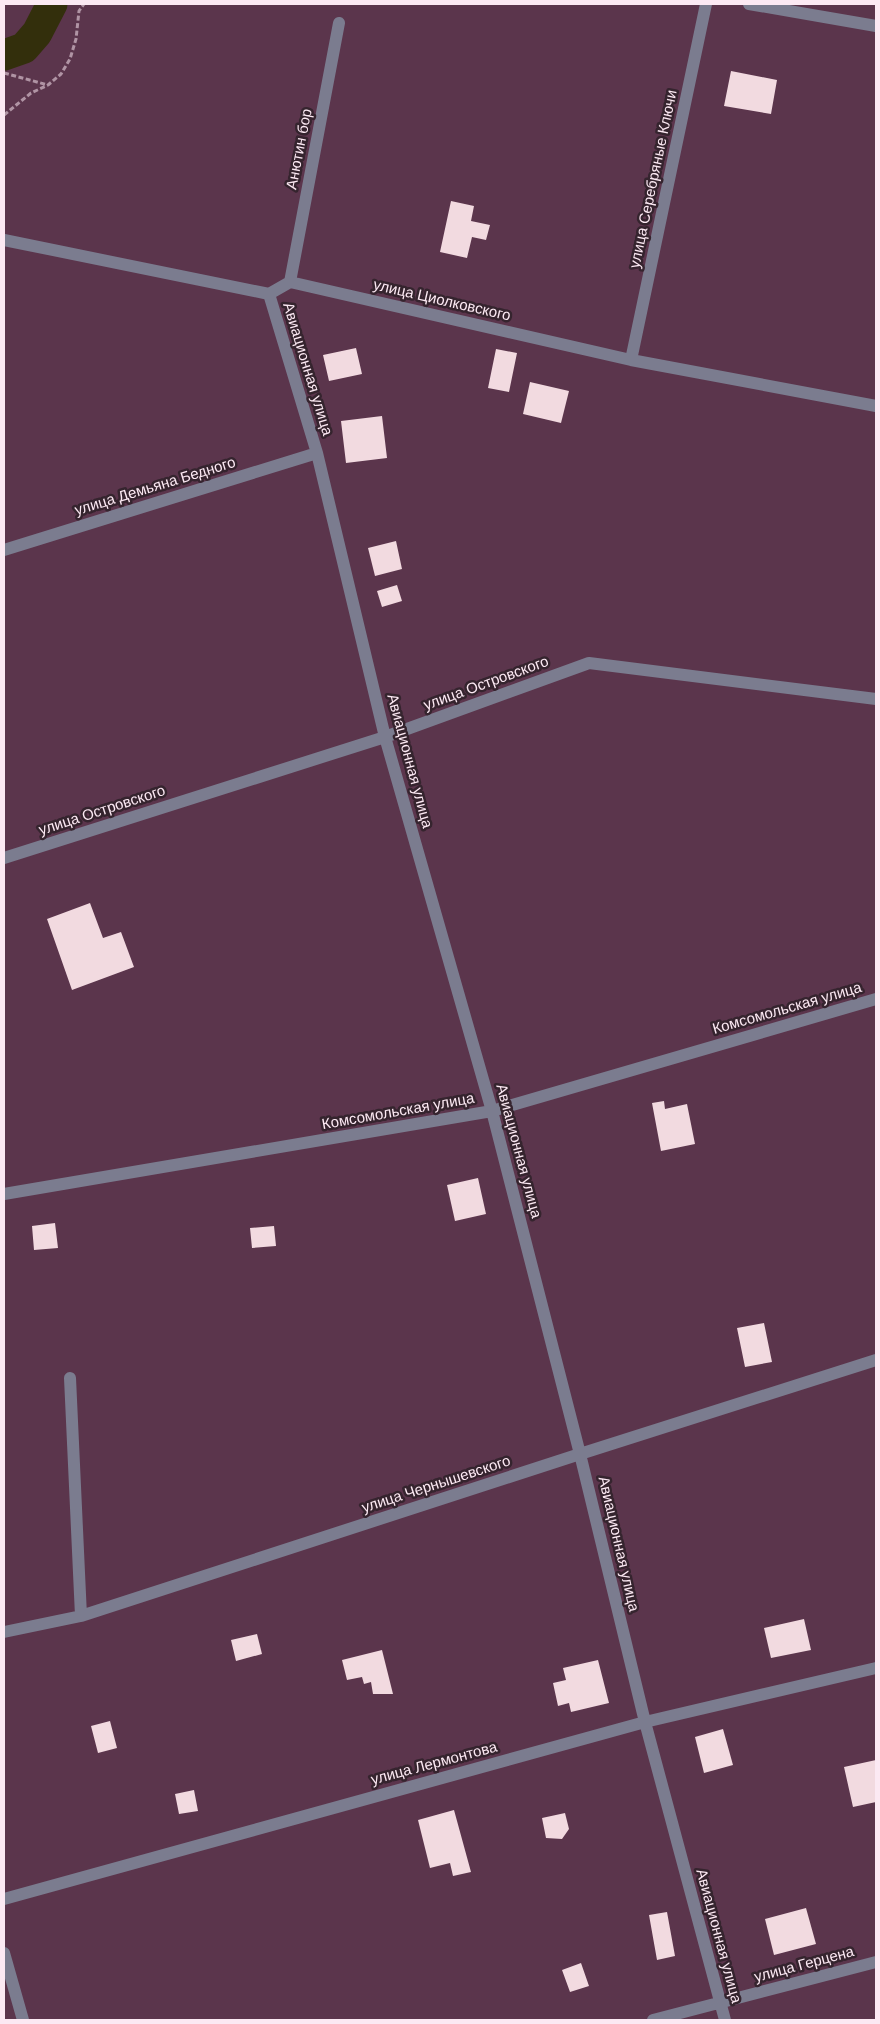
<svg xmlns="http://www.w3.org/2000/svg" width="880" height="2024" viewBox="0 0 880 2024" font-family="'DM Sans',sans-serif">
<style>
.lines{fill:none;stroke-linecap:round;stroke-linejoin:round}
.river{stroke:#332f0c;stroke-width:31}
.building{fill:#f2dae0}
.path{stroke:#b094a4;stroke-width:3;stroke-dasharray:5 2.5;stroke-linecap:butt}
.minor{stroke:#7b7c8f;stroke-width:12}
.labels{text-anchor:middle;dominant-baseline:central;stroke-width:5;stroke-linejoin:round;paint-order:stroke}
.street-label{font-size:15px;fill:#fce9f3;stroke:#35242e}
</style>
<rect width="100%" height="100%" fill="#5b354c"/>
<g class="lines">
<path class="river" d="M4,55L24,48L37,33L52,4"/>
</g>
<path class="building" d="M731,71L777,80L771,114L724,106Z
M451,201L474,206L471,221L490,225L486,240L472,237L467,258L440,252Z
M356,348L362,374L329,381L323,355Z
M496,349L517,353L509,392L488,388Z
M530,382L569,391L561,423L523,414Z
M382,416L387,458L346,463L341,421Z
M396,541L402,569L375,576L368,548Z
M397,585L402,601L382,607L377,591Z
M90,903L103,938L121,932L134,967L72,990L47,919Z
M664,1101L665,1109L687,1104L695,1144L661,1151L652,1103Z
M478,1178L486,1214L455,1221L447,1185Z
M55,1223L58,1248L34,1250L32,1226Z
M274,1226L276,1246L252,1248L250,1228Z
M764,1323L772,1362L745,1367L737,1328Z
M804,1619L811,1650L771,1658L764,1628Z
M257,1634L262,1654L236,1661L231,1640Z
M382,1650L393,1694H373L371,1682L364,1684L362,1677L347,1680L342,1660Z
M598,1660L609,1703L571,1712L569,1703L558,1706L553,1683L566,1680L563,1668Z
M110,1721L117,1748L98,1753L91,1726Z
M723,1729L733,1765L704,1773L695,1737Z
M876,1760V1802L853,1807L844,1767Z
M194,1790L198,1811L179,1814L175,1794Z
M454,1810L471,1872L453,1876L450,1863L430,1868L418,1820Z
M565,1813L569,1829L562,1839L546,1838L542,1818Z
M806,1908L816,1944L774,1955L765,1919Z
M667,1912L675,1956L657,1960L649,1915Z
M581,1963L589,1986L570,1992L562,1970Z"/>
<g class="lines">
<path class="path" d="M4,73L48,85
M4,115L31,93L48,85L61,74L70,59L76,39L79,11L84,4"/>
<path class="minor" d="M749,4L876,26
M4,240L269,294L290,282L631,360L876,406
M290,282L339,23
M269,294L317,453L385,737L492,1111L580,1454L645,1722L725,2020
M631,360L706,4
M4,550L317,453
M4,858L385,737L589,663L876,699
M4,1194L492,1111L876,999
M70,1378L81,1616
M4,1632L81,1616L580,1454L876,1360
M4,1899L645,1722L876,1668
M4,1953L23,2020
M653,2020L876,1962"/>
</g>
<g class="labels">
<g class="street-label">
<text transform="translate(299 149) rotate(-79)">Анютин бор</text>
<text transform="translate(653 179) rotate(-78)">улица Серебряные Ключи</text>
<text transform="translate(442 300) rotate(13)">улица Циолковского</text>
<text transform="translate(308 369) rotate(73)">Авиационная улица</text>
<text transform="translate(155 486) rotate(-17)">улица Демьяна Бедного</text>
<text transform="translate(486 683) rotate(-20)">улица Островского</text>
<text transform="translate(410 761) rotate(75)">Авиационная улица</text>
<text transform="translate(102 810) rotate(-18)">улица Островского</text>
<text transform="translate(787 1008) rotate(-16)">Комсомольская улица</text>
<text transform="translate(398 1111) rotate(-10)">Комсомольская улица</text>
<text transform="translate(519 1151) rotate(75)">Авиационная улица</text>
<text transform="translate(436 1484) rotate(-18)">улица Чернышевского</text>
<text transform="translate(619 1544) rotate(77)">Авиационная улица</text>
<text transform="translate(434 1763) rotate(-15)">улица Лермонтова</text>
<text transform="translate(719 1936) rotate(75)">Авиационная улица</text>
<text transform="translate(804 1964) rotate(-15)">улица Герцена</text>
</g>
</g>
<rect width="880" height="2024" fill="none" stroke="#fce9f3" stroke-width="10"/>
</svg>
